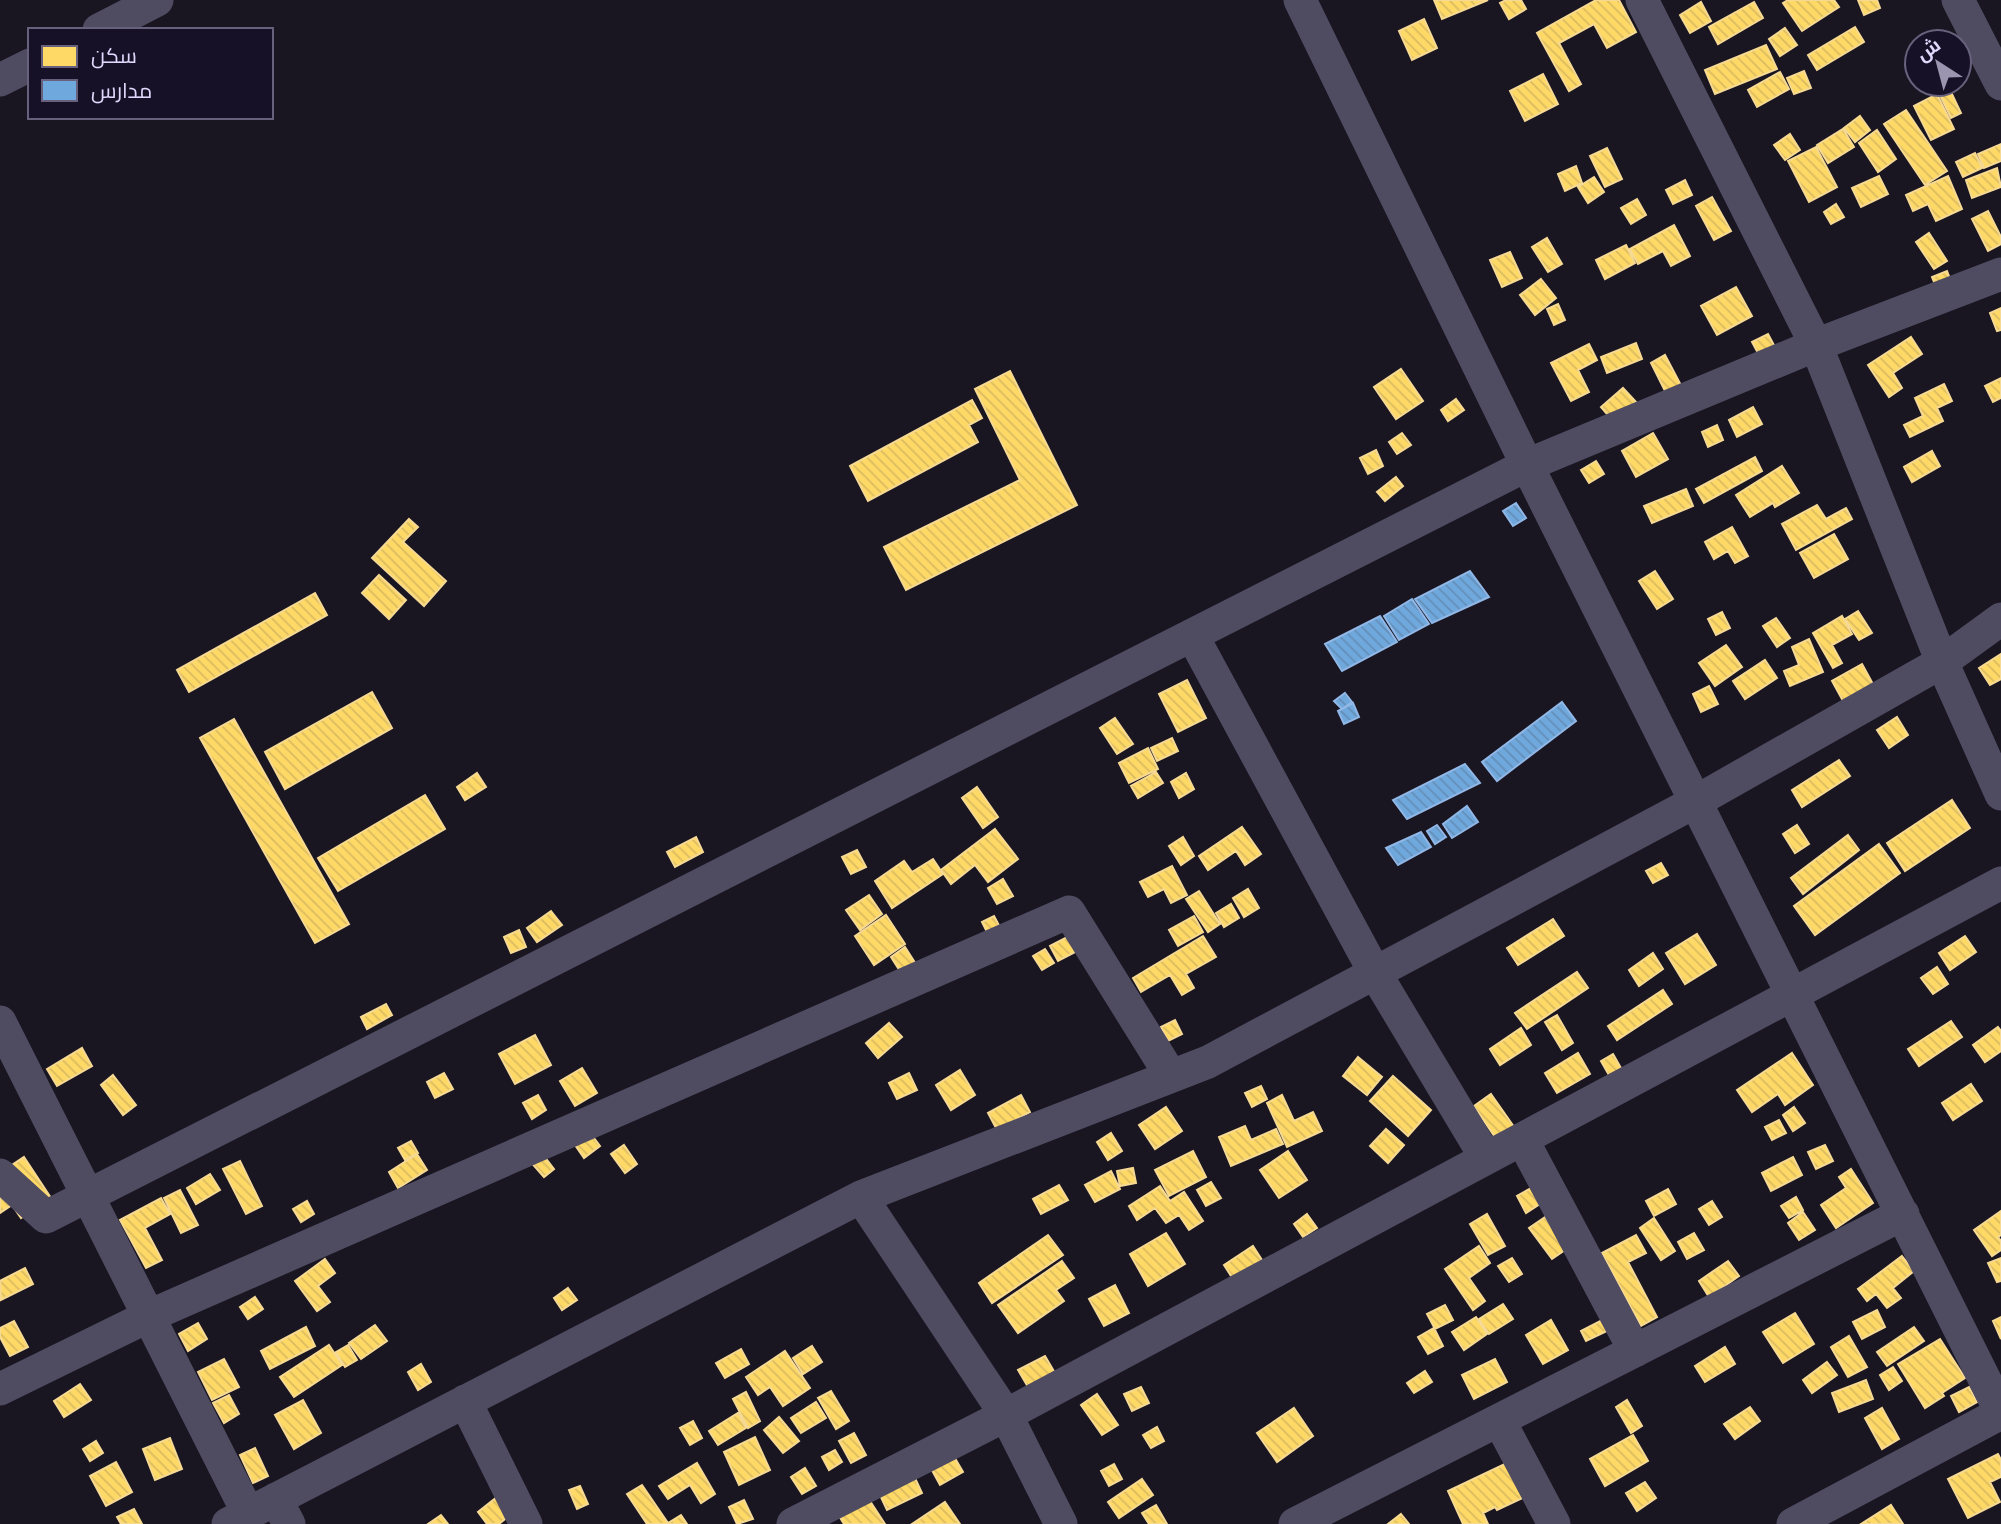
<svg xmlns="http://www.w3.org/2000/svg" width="2001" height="1524" viewBox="0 0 2001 1524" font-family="'Exo 2',Cairo,sans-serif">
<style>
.homes{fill:url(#homes-back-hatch);stroke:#f6d993;stroke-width:2}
.schools{fill:url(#schools-back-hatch);stroke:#91b7e6;stroke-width:2}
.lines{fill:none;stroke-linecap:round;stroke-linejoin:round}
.minor{stroke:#4f4c62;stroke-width:33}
</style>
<defs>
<pattern id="homes-back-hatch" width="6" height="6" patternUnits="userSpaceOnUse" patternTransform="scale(1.75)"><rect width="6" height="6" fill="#ffd966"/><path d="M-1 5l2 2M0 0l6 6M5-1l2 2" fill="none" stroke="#dabb61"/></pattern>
<pattern id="schools-back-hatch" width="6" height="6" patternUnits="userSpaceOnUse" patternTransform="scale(1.75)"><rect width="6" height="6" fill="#6fa8dc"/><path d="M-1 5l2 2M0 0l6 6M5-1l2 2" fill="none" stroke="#648eb8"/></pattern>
</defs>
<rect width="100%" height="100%" fill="#191622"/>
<path class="homes" d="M1434,0H1488L1442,19Z
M1506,0H1521L1526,9L1509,19L1500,3Z
M1596,0H1619L1636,32L1607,48L1594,24L1559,43L1581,84L1569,91L1537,33Z
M1788,0H1834L1839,7L1802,31L1783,3Z
M1858,0H1877L1880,8L1864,15Z
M1701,2L1711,21L1690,33L1680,15Z
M1754,2L1763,18L1718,44L1709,27Z
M1424,19L1437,48L1412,60L1399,31Z
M1855,27L1864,42L1817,70L1808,55Z
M1785,28L1797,45L1780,56L1769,39Z
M1766,45L1777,69L1715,94L1705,70Z
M1804,71L1811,88L1794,94L1787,78Z
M1780,72L1789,89L1757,107L1748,90Z
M1543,74L1558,104L1525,121L1510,91Z
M1950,90L1961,113L1951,118L1940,95Z
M1937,94L1954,129L1931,140L1914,106Z
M1906,110L1947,171L1925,185L1884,124Z
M1860,116L1870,130L1855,142L1844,128Z
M1843,129L1854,147L1828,163L1817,145Z
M1877,130L1896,159L1878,172L1859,143Z
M1790,134L1800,150L1785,160L1774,145Z
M2001,144V161L1984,168L1978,154Z
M1816,147L1837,187L1809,202L1788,161Z
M1607,148L1622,179L1605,187L1590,156Z
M1975,153L1982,168L1963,177L1956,162Z
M1576,166L1582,183L1565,191L1558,174Z
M1997,168L2001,187L1972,198L1966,180Z
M1879,176L1888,194L1861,207L1852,188Z
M1948,176L1962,209L1936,221L1928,204L1913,211L1906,195Z
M1594,177L1604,192L1588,203L1578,187Z
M1685,180L1692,195L1673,204L1666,190Z
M1712,197L1731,231L1714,240L1696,206Z
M1637,199L1646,215L1631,224L1621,208Z
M1836,204L1844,217L1831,224L1824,212Z
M1988,211L2001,237V244L1988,251L1972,219Z
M1674,225L1690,256L1671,266L1663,251L1638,264L1630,249Z
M1929,233L1947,261L1934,269L1916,242Z
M1547,238L1562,264L1548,272L1532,247Z
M1626,245L1635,263L1605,279L1596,260Z
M1510,252L1522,278L1502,287L1490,260Z
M1947,271L1954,289L1939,294L1932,277Z
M1541,279L1556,298L1535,315L1520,295Z
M1736,287L1752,316L1717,335L1701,306Z
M1558,304L1565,320L1554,325L1547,309Z
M2001,308V330L1997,331L1990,313Z
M1768,334L1775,347L1759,355L1752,342Z
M1911,337L1922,354L1893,373L1902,388L1889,397L1868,365Z
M1636,343L1642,359L1607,373L1601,357Z
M1589,344L1597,360L1578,370L1589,392L1571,401L1551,363Z
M1665,355L1683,389L1668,397L1651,363Z
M1401,369L1423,401L1396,419L1374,387Z
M1010,371L1077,505L906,590L884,547L1020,480L975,389Z
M2001,378V398L1993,402L1985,386Z
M1944,384L1952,401L1937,408L1943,421L1910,437L1904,425L1923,416L1915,398Z
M1623,388L1636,402L1614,422L1601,407Z
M1456,399L1464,410L1448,421L1441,410Z
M972,400L982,418L969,425L978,442L868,501L850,466Z
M1753,407L1762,424L1737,437L1729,420Z
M1717,425L1723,440L1708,447L1702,432Z
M1402,433L1411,445L1397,454L1389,442Z
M1653,433L1668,459L1636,477L1622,451Z
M1376,450L1383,466L1368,474L1360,458Z
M1932,451L1940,466L1912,482L1904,467Z
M1755,457L1762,471L1704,503L1696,489Z
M1596,461L1604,474L1589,483L1581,470Z
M1782,466L1799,493L1775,507L1773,503L1750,517L1736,495Z
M1396,477L1403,486L1385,501L1377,492Z
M1686,489L1693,506L1652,523L1644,506Z
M1817,505L1826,519L1846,508L1852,519L1796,550L1782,524Z
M409,519L418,527L403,542L446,581L424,606L372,558Z
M1732,527L1748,556L1735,563L1728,551L1714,559L1705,542Z
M1834,534L1848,559L1814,578L1800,553Z
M1655,571L1673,599L1657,609L1639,581Z
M379,575L406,600L389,619L362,593Z
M315,593L327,615L189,692L177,670Z
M1858,611L1872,633L1859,640L1845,619Z
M1722,612L1730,628L1716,635L1708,619Z
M1842,616L1852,634L1832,645L1842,663L1833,668L1813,633Z
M1776,618L1790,638L1777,647L1763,626Z
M1809,639L1823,672L1790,686L1784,671L1799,665L1792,647Z
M1726,645L1742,667L1715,686L1699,663Z
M2001,654V679L1990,685L1979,668Z
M1765,660L1777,678L1745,699L1733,681Z
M1862,664L1873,684L1843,701L1832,681Z
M1187,680L1206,718L1178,732L1159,694Z
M1709,686L1718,704L1701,712L1693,694Z
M372,692L392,728L285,789L265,752Z
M1897,717L1908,735L1889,748L1877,730Z
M1115,718L1133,744L1117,754L1100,728Z
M234,719L349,924L315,943L200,738Z
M1172,738L1178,751L1157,761L1151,748Z
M1148,748L1158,769L1129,783L1119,763Z
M1839,760L1850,776L1802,807L1792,790Z
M1156,772L1163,783L1138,798L1131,786Z
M477,773L486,787L465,800L457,787Z
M1186,773L1194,789L1179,798L1171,782Z
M977,787L998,817L983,828L962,798Z
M425,795L445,829L338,891L318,858Z
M1952,800L1970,828L1905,871L1887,843Z
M1797,825L1809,844L1795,853L1783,834Z
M1242,827L1261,854L1245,865L1236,851L1208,870L1199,856Z
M995,829L1018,859L988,882L975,865L951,884L941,870Z
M1848,835L1859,850L1803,894L1791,878Z
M696,837L703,852L675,867L667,852Z
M1183,837L1194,856L1181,865L1169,846Z
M1879,844L1900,873L1815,935L1794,906Z
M857,850L866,867L851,874L842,857Z
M933,859L943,874L892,908L875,881L904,861L912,872Z
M1661,863L1668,875L1653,883L1646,871Z
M1172,866L1187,895L1171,903L1164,889L1148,897L1140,882Z
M1003,879L1013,896L997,904L988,888Z
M1248,889L1259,908L1244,917L1233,898Z
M1199,891L1220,924L1208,932L1186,899Z
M869,895L882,914L860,930L846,910Z
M1231,904L1239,918L1224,927L1216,913Z
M551,911L562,925L537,942L527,928Z
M886,915L905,944L874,965L855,936Z
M994,916L1002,931L990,938L982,922Z
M1194,916L1203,932L1178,946L1169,930Z
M1553,919L1564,936L1518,965L1507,948Z
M519,930L526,947L511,953L504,937Z
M1697,934L1716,965L1685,984L1666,953Z
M1069,936L1077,951L1058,961L1050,946Z
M1203,936L1216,957L1186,974L1194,988L1182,995L1170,975L1141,992L1133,978Z
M1965,936L1976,952L1950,970L1939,953Z
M905,947L921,972L907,982L891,957Z
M1045,949L1054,963L1042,970L1033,956Z
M1653,953L1663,969L1639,986L1629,970Z
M1937,967L1948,984L1933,994L1921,978Z
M1577,972L1588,988L1527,1029L1515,1013Z
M1663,990L1672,1004L1617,1040L1608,1026Z
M386,1004L392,1015L367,1029L361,1017Z
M1557,1015L1573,1043L1562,1050L1545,1022Z
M1175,1020L1182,1034L1168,1041L1161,1027Z
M1951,1021L1962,1037L1919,1066L1908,1049Z
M889,1023L902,1037L878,1058L866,1043Z
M1998,1027L2001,1031V1051L1985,1062L1973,1045Z
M1521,1028L1531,1045L1500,1065L1490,1049Z
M535,1035L551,1065L515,1084L499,1054Z
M82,1048L92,1066L57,1086L47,1069Z
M1578,1053L1590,1074L1557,1093L1545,1073Z
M1792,1053L1813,1085L1785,1105L1778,1094L1752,1112L1737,1090Z
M1613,1054L1626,1077L1614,1084L1601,1061Z
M1358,1057L1382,1077L1367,1095L1343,1076Z
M582,1068L597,1093L575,1106L560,1081Z
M960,1070L975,1095L951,1110L936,1085Z
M444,1073L453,1089L435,1098L427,1082Z
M909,1073L917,1090L897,1099L889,1083Z
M113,1075L136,1105L123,1115L101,1085Z
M1393,1076L1431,1110L1408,1136L1370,1101Z
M1971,1084L1982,1101L1953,1120L1942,1103Z
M1261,1086L1267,1099L1252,1107L1245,1093Z
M1491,1094L1519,1134L1501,1146L1474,1106Z
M538,1095L546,1110L532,1119L523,1103Z
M1021,1095L1030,1112L997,1130L988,1113Z
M1282,1095L1294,1121L1313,1112L1322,1131L1287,1147L1267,1103Z
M1166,1107L1182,1131L1155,1149L1139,1125Z
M1794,1107L1805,1123L1793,1131L1783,1115Z
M1779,1120L1786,1133L1772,1140L1765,1127Z
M1245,1126L1251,1140L1276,1129L1283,1144L1231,1166L1219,1137Z
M1386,1129L1404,1145L1388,1163L1370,1146Z
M1111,1133L1122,1151L1108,1160L1097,1142Z
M591,1134L600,1146L584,1158L575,1145Z
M411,1141L418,1153L405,1160L398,1148Z
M624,1145L637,1164L625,1173L611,1154Z
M1825,1145L1833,1161L1816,1169L1808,1152Z
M1193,1151L1206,1177L1169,1196L1155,1170Z
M1288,1151L1307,1180L1279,1198L1260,1170Z
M541,1152L554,1169L544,1177L530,1161Z
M417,1154L427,1170L398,1188L389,1172Z
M24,1157L51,1198L21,1218L12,1205L0,1213V1173Z
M1793,1157L1802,1175L1771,1191L1762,1173Z
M240,1161L262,1206L246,1214L223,1169Z
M1133,1168L1136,1183L1120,1186L1117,1171Z
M1851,1169L1873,1203L1836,1228L1821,1205L1846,1188L1839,1177Z
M1111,1171L1120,1189L1095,1202L1085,1185Z
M210,1174L220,1190L196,1204L187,1188Z
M1211,1182L1221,1198L1206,1206L1197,1190Z
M1059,1185L1068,1200L1041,1214L1033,1199Z
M1160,1186L1170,1201L1184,1192L1203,1221L1189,1230L1179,1215L1166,1223L1155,1208L1137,1220L1129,1206Z
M1531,1188L1540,1204L1526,1213L1517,1196Z
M1668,1189L1676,1204L1654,1216L1646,1201Z
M180,1190L198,1225L181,1233L164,1198Z
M1796,1197L1803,1210L1789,1218L1781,1206Z
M161,1198L170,1214L145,1228L162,1260L146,1268L120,1220Z
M307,1201L314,1214L301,1222L293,1209Z
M1712,1201L1722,1217L1709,1225L1699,1209Z
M2001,1211V1235L1998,1237L2001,1241V1250L1992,1256L1974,1230Z
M1803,1212L1815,1230L1799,1240L1788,1223Z
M1307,1214L1317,1228L1303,1237L1294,1224Z
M1487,1214L1505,1246L1488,1255L1470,1224Z
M1545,1217L1568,1248L1552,1259L1529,1228Z
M1654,1218L1675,1251L1661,1260L1640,1228Z
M1166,1233L1185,1264L1148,1286L1130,1254Z
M1694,1233L1704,1250L1687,1259L1678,1242Z
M1048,1235L1063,1255L992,1303L979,1283Z
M1636,1235L1646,1253L1628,1262L1657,1317L1641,1326L1602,1253Z
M1253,1246L1262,1260L1233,1279L1224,1265Z
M1479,1246L1490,1263L1469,1278L1485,1301L1473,1310L1445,1269Z
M1902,1256L1914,1271L1893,1288L1901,1298L1887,1308L1876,1294L1867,1301L1858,1289Z
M1512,1258L1522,1274L1509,1282L1498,1266Z
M2001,1258V1281L1997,1282L1988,1263Z
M325,1259L335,1273L318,1286L330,1302L317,1311L295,1281Z
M1062,1261L1074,1278L1056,1290L1064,1301L1018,1333L998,1305Z
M1728,1261L1739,1276L1709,1297L1699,1281Z
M25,1268L33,1284L1,1300L0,1281Z
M1115,1285L1129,1313L1104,1326L1089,1299Z
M568,1288L577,1300L562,1310L554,1298Z
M255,1297L263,1309L248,1319L240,1307Z
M1503,1304L1513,1319L1489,1334L1479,1319Z
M1445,1305L1453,1320L1435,1329L1427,1314Z
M1877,1310L1885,1327L1862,1339L1853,1322Z
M1795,1313L1814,1344L1783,1363L1763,1332Z
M1476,1317L1487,1334L1464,1350L1452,1332Z
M2001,1317V1339L1993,1321Z
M1604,1319L1609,1330L1586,1341L1581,1331Z
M1551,1320L1568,1350L1543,1364L1526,1335Z
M14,1321L28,1347L10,1356L0,1337V1328Z
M198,1323L207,1339L188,1351L179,1334Z
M375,1325L387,1341L361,1359L349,1343Z
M306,1327L315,1346L270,1369L261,1351Z
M1914,1327L1924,1341L1887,1366L1877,1352Z
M1434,1328L1443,1346L1428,1354L1418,1337Z
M1849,1336L1867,1367L1848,1377L1831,1347Z
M1940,1339L1965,1378L1942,1393L1944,1396L1925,1408L1898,1364Z
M329,1345L342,1365L294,1397L280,1377Z
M348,1345L357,1360L345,1367L336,1352Z
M812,1346L822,1362L803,1374L793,1358Z
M1725,1347L1735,1364L1705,1382L1695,1366Z
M741,1349L749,1364L725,1378L716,1363Z
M785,1351L810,1388L783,1406L770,1387L758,1395L746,1377Z
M1045,1356L1055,1373L1028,1387L1018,1370Z
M224,1359L239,1387L212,1400L198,1372Z
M1495,1359L1507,1382L1474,1399L1462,1375Z
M1827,1362L1837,1375L1812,1393L1803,1380Z
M421,1364L431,1382L418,1390L408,1372Z
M1893,1367L1902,1381L1889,1390L1880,1375Z
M1425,1371L1432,1382L1414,1393L1407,1383Z
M1866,1380L1873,1399L1839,1412L1832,1393Z
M80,1384L91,1400L64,1417L54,1401Z
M1141,1387L1149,1403L1132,1411L1124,1394Z
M1969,1387L1977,1402L1959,1412L1951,1396Z
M831,1391L849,1421L836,1429L818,1398Z
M746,1392L760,1421L748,1428L733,1399Z
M1097,1394L1118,1425L1102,1435L1081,1405Z
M229,1395L239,1414L224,1423L213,1403Z
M303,1400L321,1433L294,1449L275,1415Z
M1627,1400L1642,1426L1631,1433L1616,1407Z
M816,1402L826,1418L801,1433L791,1418Z
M1750,1407L1760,1421L1735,1439L1724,1424Z
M1294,1408L1313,1436L1277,1462L1257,1433Z
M1882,1408L1899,1439L1882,1449L1865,1418Z
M738,1413L746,1428L718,1445L709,1431Z
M779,1417L799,1441L783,1453L764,1430Z
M693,1421L702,1438L690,1445L680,1428Z
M1157,1427L1164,1441L1151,1448L1143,1435Z
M854,1433L866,1455L851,1463L839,1441Z
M1633,1435L1648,1461L1605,1486L1590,1459Z
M755,1437L770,1470L739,1485L724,1452Z
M170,1438L182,1469L155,1480L143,1449Z
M96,1441L103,1453L90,1461L83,1449Z
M255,1448L268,1476L253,1483L240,1455Z
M949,1448L963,1472L940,1485L927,1461Z
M835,1450L842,1462L829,1470L822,1457Z
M1998,1454L2001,1460V1477L1990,1482L2000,1502L1968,1518L1948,1479Z
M1513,1460L1529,1495L1497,1510L1495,1507L1483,1513L1488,1524H1463L1448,1491Z
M116,1462L132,1492L106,1506L90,1476Z
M697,1463L715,1494L701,1503L690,1485L668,1499L659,1486Z
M1114,1464L1122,1479L1109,1486L1101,1471Z
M805,1468L816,1486L802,1494L791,1477Z
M914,1476L922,1493L887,1510L879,1493Z
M1142,1479L1153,1495L1119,1518L1108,1502Z
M1645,1482L1656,1498L1637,1511L1626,1493Z
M642,1485L668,1523L681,1515L687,1524H647L627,1494Z
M580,1486L588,1504L577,1509L569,1490Z
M497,1497L510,1515L499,1524H487L478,1512Z
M868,1498L885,1524H844L839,1516Z
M744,1500L753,1519L737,1524L729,1507Z
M945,1502L960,1524H912Z
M1156,1505L1167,1524H1149L1142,1513Z
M1891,1505L1903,1524H1861Z
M134,1509L142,1524H121L117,1517Z
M1401,1514L1409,1524H1388Z
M441,1515L448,1524H428Z"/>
<path class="schools" d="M1516,503L1526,518L1513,526L1503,511Z
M1470,571L1489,597L1432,623L1415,599Z
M1412,599L1429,624L1399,640L1384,616Z
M1380,616L1397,642L1342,671L1325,644Z
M1345,693L1352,702L1342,709L1334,701Z
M1562,702L1576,721L1497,781L1482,762Z
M1353,703L1359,717L1344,724L1338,711Z
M1465,764L1480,783L1407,819L1393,800Z
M1467,806L1478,822L1452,838L1443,824Z
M1437,825L1446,837L1435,844L1427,831Z
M1421,832L1431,847L1398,865L1386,848Z"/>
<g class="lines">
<path class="minor" d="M1300,0L1527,465L2001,1412
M1642,0L1816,345L1942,662L2001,794
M1958,0L2001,84
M99,30L157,0
M0,80L30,65
M1192,635L1375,973L1486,1158
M0,1022L248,1513
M1522,1139L1635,1351
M0,1175L46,1217L1527,465L1816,345L2001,274
M861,1197L1006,1415L1061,1524
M0,1389L149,1316L1069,912L1171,1076
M465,1401L526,1524
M1499,1420L1554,1524
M276,1499L289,1524
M228,1524L861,1197L1208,1062L1695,802L1942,662L2001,619
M793,1524L1006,1415L2001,883
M1295,1524L1903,1214
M1793,1524L2001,1413"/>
</g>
<rect x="28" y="28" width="245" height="91" fill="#171127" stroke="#68617d" stroke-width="2"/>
<rect x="42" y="46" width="35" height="21" fill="#ffd966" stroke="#68617d" stroke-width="2"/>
<text x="91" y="63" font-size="21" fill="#e1d9fd">سكن</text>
<rect x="42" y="80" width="35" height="21" fill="#6fa8dc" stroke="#68617d" stroke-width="2"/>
<text x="91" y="98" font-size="21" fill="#e1d9fd">مدارس</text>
<g transform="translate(1938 63) rotate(324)"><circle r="33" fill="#171127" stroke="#68617d" stroke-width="2"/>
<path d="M0-5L12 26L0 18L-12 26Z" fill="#9b95b0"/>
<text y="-10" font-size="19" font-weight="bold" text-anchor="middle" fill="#e1d9fd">ش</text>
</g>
</svg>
